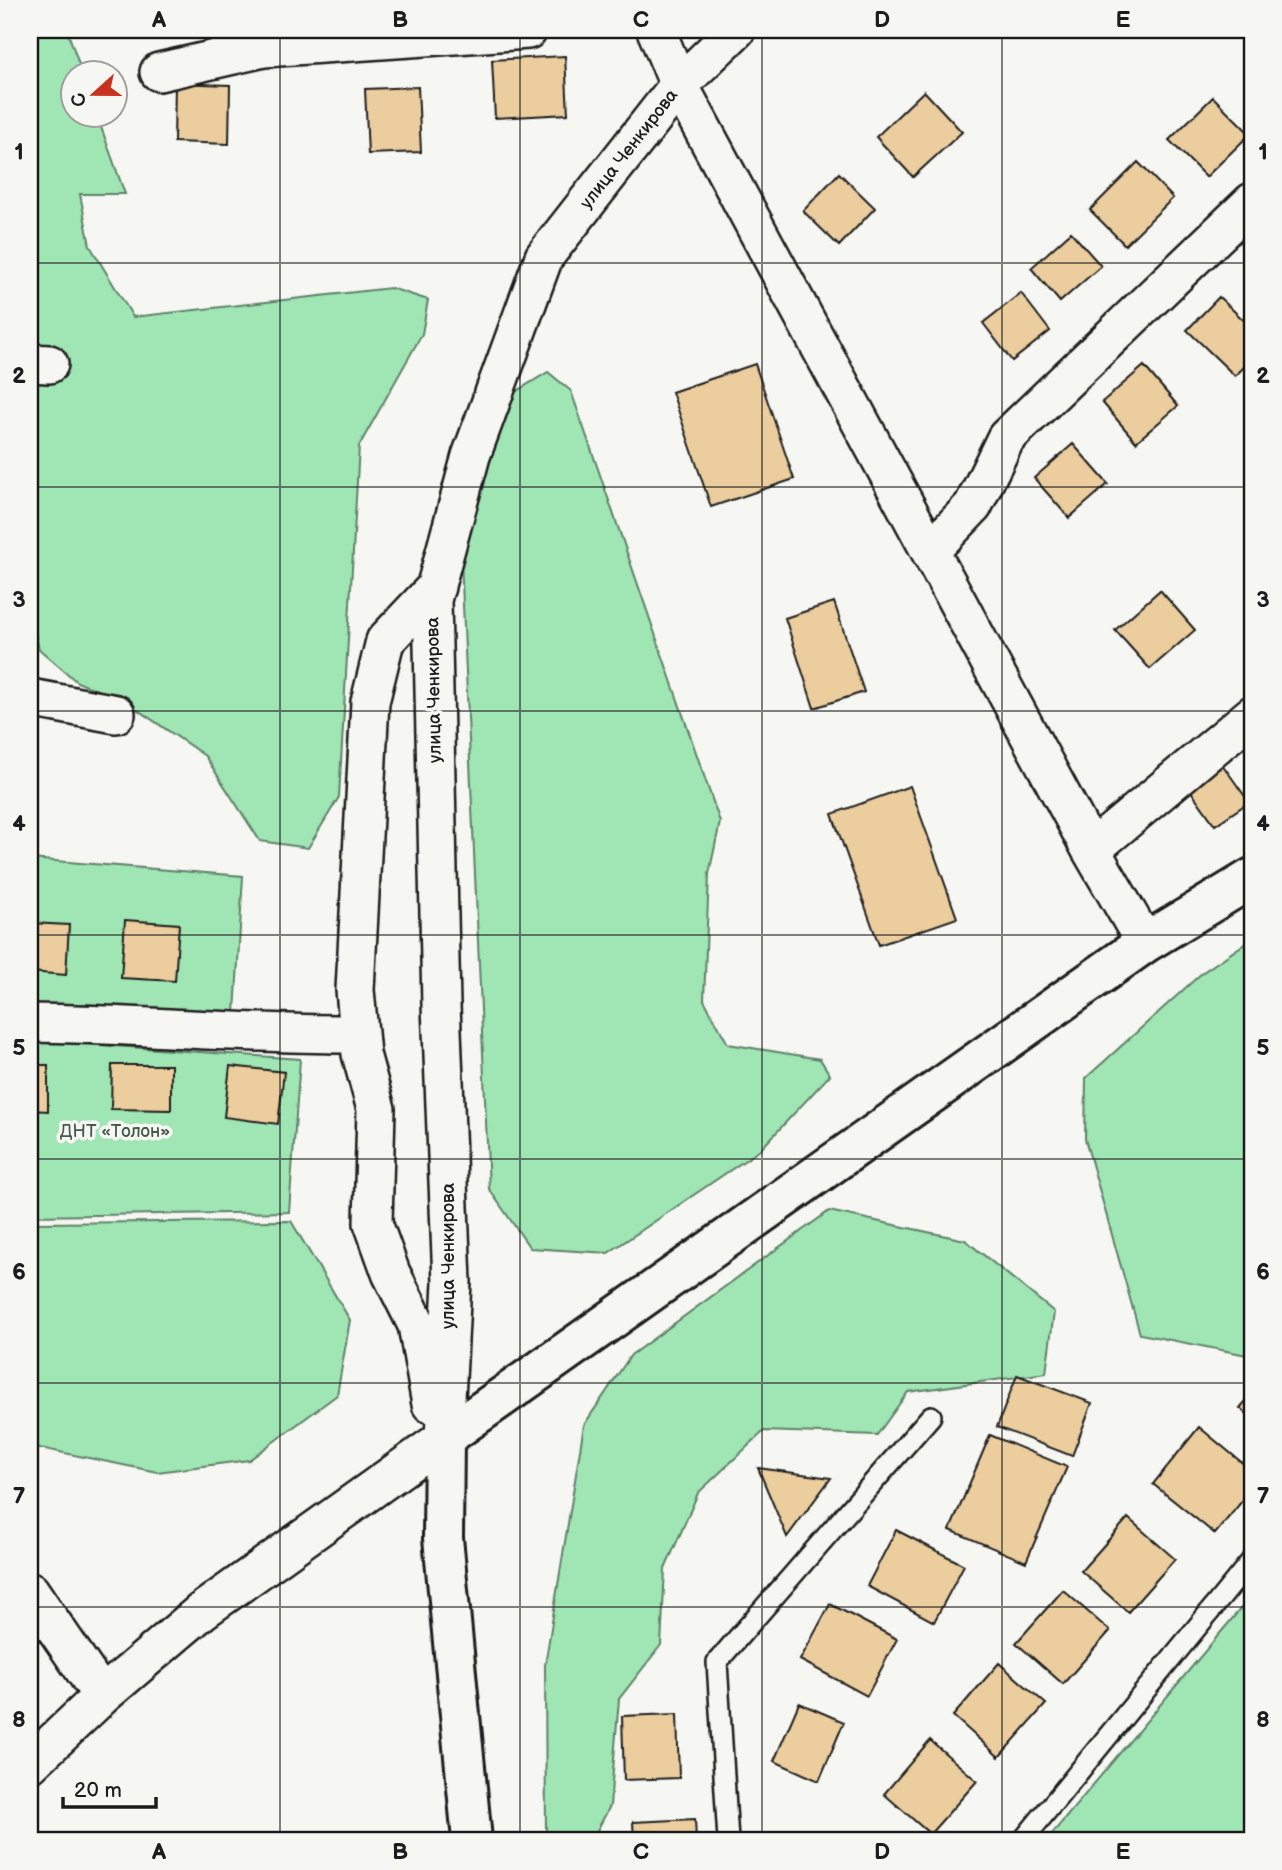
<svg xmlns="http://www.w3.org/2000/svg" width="1282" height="1870" viewBox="0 0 1282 1870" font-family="'Balsamiq Sans',sans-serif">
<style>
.green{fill:#9fe6b4;stroke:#5e8168;stroke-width:2}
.building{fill:#ebcd9e;stroke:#1c1c1c;stroke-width:2}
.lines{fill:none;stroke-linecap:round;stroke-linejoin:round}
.lane-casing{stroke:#1c1c1c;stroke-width:24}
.street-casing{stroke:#1c1c1c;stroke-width:42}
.secondary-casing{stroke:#1c1c1c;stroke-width:44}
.lane{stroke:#f6f6f2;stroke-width:19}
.street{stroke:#f6f6f2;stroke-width:37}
.secondary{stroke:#f6f6f2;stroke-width:38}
.grid{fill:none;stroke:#1c1c1c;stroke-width:2;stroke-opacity:0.55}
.labels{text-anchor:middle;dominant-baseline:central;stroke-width:7;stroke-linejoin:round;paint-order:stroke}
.street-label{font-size:18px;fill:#1c1c1c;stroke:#f6f6f2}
.park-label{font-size:18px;fill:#43594a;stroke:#f6f6f2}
.neatline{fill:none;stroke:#1c1c1c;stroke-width:2.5}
.grid-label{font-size:23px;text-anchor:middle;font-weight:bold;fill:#1c1c1c}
</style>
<rect width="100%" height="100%" fill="#f6f6f2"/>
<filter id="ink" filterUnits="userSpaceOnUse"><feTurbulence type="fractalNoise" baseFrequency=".0143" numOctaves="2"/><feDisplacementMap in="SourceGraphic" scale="14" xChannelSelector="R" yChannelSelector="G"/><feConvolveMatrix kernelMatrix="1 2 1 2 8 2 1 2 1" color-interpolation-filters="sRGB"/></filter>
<g filter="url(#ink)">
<path class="green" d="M30,30H67L82,73L74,74V116H97L125,194H80L90,246L133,317L391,288L428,300L422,334L359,446L339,797L308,848L260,841L205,756L126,702L77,682L39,649L30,612Z
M548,372L571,391L720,822L709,874L704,1000L728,1044L820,1059L830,1075L760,1150L608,1253L530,1248L489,1189L460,537L512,394Z
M30,859L243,876L235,1013L78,1004H30Z
M1252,939V1356L1140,1334L1085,1139L1086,1078L1203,972Z
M30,1043H71L300,1059L289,1212L30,1216Z
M829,1211L965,1240L1054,1312L1046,1373L908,1392L877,1435L764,1431L698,1493L665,1569L661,1645L619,1699L610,1806L592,1840H566L546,1836L545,1665L584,1425L631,1355Z
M291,1221L350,1320L337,1395L249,1460L157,1472L30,1446V1223Z
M1252,1595V1840H1046H1047Z"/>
<path class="building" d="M565,56L568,114L495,118L492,60Z
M175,83L230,85L229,144L174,142Z
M418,87L421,152L368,154L365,89Z
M924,91L962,132L913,177L876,137Z
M1213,97L1250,134L1206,177L1169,140Z
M1138,162L1173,198L1125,245L1090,210Z
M839,173L875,208L839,246L803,211Z
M1071,232L1101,266L1060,302L1031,268Z
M1021,293L1050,331L1012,361L983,323Z
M1219,297L1252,328V359L1235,376L1187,330Z
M755,364L794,479L711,507L672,392Z
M1144,366L1178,406L1136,442L1102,402Z
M1073,444L1108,484L1069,518L1034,478Z
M1160,590L1195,630L1150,669L1115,630Z
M834,602L864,692L814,708L785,618Z
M1222,764L1249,802L1215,825L1188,787Z
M910,786L957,918L879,945L832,814Z
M125,920L179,924L175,981L121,978Z
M30,923L69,925L66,975L30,972Z
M30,1065H48V1111L30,1110Z
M112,1065H171V1110L111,1109Z
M230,1066L284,1072L278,1124L224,1117Z
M1017,1375L1092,1403L1072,1456L997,1427Z
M1252,1394V1418L1240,1408Z
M1199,1427L1252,1471V1489L1215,1534L1153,1484Z
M990,1435L1067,1467L1026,1562L950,1530Z
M758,1468L831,1478L787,1537Z
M1128,1518L1175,1559L1128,1612L1081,1571Z
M896,1530L964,1565L934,1622L867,1586Z
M1063,1590L1110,1631L1063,1684L1016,1643Z
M830,1604L897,1639L867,1696L800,1660Z
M999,1663L1046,1704L999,1757L953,1716Z
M799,1703L844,1722L819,1781L774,1761Z
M677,1714L679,1778L624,1780L622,1716Z
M930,1740L977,1781L930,1834L884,1794Z
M695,1819L696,1840H634L633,1822Z"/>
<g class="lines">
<defs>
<path id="lane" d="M728,1840L717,1662L931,1416
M1023,1840L1252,1560"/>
<path id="street" d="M656,30L679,85L1091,850L1145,943
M159,72L264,48L528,30
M30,363L49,364
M930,551L973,506L1006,438L1252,202
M30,698L116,714
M1091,850L1252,715
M30,1023C139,1024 249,1035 358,1034
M431,1404L417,1325L391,1273L373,1223L376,1109L361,1054L355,990L370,702L385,641L436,587
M444,1438L452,1282L441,1005L432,600L471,456L544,257L679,85L736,30
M30,1591L102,1696
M30,1764L102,1696L202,1611L444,1438"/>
<path id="secondary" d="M472,1840L443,1538L444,1438L1145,943L1252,878"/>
</defs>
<use href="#lane" class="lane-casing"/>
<use href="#street" class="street-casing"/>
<use href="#secondary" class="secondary-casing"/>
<use href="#lane" class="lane"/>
<use href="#street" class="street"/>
<use href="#secondary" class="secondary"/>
</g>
</g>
<path class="grid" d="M280,30V1840M520,30V1840M762,30V1840M1002,30V1840M30,263H1252M30,487H1252M30,711H1252M30,935H1252M30,1159H1252M30,1383H1252M30,1607H1252"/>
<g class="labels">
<g class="street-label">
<text transform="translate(629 149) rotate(-52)">улица Ченкирова</text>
<text transform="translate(434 690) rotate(-91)">улица Ченкирова</text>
<text transform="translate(448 1256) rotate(-90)">улица Ченкирова</text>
</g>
<g class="park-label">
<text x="115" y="1131">ДНТ «Толон»</text>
</g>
</g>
<rect width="1282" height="1870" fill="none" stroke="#f6f6f2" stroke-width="77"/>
<g transform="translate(94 94) rotate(249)"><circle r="33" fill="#f6f6f2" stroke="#9f9f9c" stroke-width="2"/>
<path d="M0-5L12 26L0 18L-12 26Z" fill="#c8321e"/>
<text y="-10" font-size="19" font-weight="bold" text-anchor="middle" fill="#1c1c1c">С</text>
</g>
<path d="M63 1797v10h93v-10" fill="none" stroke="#1c1c1c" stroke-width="3.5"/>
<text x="74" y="1797" font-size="21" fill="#1c1c1c" stroke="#f6f6f2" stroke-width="5" paint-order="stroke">20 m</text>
<rect x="38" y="38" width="1206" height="1794" class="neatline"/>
<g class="grid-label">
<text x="159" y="27">A</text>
<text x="400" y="27">B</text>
<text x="641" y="27">C</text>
<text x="882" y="27">D</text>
<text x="1123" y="27">E</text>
<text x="19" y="159">1</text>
<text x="1263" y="159">1</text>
<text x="19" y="383">2</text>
<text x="1263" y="383">2</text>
<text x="19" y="607">3</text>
<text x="1263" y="607">3</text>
<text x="19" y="831">4</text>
<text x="1263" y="831">4</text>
<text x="19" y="1055">5</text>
<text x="1263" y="1055">5</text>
<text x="19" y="1279">6</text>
<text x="1263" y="1279">6</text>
<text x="19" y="1503">7</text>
<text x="1263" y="1503">7</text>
<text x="19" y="1727">8</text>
<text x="1263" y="1727">8</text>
<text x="159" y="1859">A</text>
<text x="400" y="1859">B</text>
<text x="641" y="1859">C</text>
<text x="882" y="1859">D</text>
<text x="1123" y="1859">E</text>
</g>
</svg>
